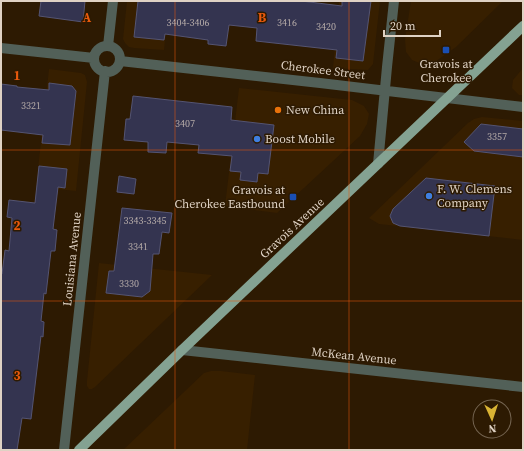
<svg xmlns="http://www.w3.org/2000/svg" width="524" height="451" viewBox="0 0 524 451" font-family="'Source Serif 4',serif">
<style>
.built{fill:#371f00}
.building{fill:#343450;stroke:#545472}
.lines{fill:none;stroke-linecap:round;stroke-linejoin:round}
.minor{stroke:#526058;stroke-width:10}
.major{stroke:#84a292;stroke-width:10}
.grid{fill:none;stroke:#e8590c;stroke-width:1;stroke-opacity:0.55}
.transit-dot{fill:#1a4fb4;stroke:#2d1a02;stroke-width:1.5}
.food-dot{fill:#e8710a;stroke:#2d1a02;stroke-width:1.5}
.shop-dot{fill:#3f7fe0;stroke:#2d1a02;stroke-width:1.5}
.labels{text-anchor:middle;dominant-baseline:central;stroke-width:3;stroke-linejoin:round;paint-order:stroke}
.number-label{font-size:10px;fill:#b4aaa7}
.poi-label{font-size:12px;fill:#dfd2c4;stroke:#2d1a02;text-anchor:start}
.street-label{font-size:12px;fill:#dfd2c4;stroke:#2d1a02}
.grid-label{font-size:13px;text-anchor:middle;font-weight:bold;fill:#e8590c;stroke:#2d1a02;stroke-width:3;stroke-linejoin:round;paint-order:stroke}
</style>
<rect width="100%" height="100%" fill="#2d1a02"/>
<path class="built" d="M127,1H169L164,50L134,48L129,47L125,43L123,39Z
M339,1H380L373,64L368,70L333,68Z
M411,1H503L456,47L432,64H422L412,60L406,52L405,39Z
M523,68V95H519L512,88L513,80Z
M49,69L81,73L85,75L87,82L76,191L36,187Z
M239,88L352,100L364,106L369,114L367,124L360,136L277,213L225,206Z
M482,117L523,121V240L379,224L369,218L468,123L474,119Z
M99,263L212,275L95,387L92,389H89L87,386V381Z
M211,371H221L255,375L247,450H123L204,373Z"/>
<path class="building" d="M41,1H85L83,22L39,16Z
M138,1H301L342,6V1H371L363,61L336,58L337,50L256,41L257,28L229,25L226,46L208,44V40L165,34L164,40L134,37Z
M49,83L72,86L76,91L70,145L42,143L43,135L1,130V84L17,86V87L49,90Z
M133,96L232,107L231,120L274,125L268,174L258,173L257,182L240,180L241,172L230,171L232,156L198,153L199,145L167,142L166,153L148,152V142L124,140L126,119H130Z
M481,124L523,129V157L474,151L464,142Z
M39,166L67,169L65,188L58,187L53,229L57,230L55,251H51L46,294L44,293L41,321L44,322L43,337L41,336L31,419L22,418L17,450H1V274H2L5,250L9,251L12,218L7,217L9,200L35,203Z
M119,176L136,179L134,194L117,192Z
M426,178L495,186L489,236L400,226L393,223L390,216L393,209Z
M122,208L172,213L169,233L162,232L159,254H153L150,291L142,297L106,293L109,271H114Z"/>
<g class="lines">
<path class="minor" d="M108,46L113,1
M94 59a13 13 0 1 1 26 0a13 13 0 1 1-26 0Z
M1,48L94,58
M120,61L320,83L523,107
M378,164L387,67L394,1
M182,350L523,387
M64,450L105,71"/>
<path class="major" d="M79,450L182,350L523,26"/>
</g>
<path class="grid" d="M175,1V450M349,1V450M1,150H523M1,301H523"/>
<g class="transit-dot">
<rect x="442" y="46" width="8" height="8" rx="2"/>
<rect x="289" y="193" width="8" height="8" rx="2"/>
</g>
<circle class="food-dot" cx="278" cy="110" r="4"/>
<g class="shop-dot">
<circle cx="257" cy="139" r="4"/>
<circle cx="429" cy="196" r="4"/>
</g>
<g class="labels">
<g class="number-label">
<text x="188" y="22">3404-3406</text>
<text x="287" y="22">3416</text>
<text x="326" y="26">3420</text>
<text x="31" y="105">3321</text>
<text x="185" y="123">3407</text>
<text x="497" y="136">3357</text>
<text x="145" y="220">3343-3345</text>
<text x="138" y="246">3341</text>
<text x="129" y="283">3330</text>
</g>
<g class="poi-label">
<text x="446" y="64" text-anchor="middle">Gravois at<tspan x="446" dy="14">Cherokee</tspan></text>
<text x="286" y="110">New China</text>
<text x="265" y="139">Boost Mobile</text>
<text x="437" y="189">F. W. Clemens<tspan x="437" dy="14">Company</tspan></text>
<text x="285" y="190" text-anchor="end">Gravois at<tspan x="285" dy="14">Cherokee Eastbound</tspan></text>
</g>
<g class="street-label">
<text transform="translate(323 70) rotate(7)">Cherokee Street</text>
<text transform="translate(292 228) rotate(-43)">Gravois Avenue</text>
<text transform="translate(72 259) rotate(-84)">Louisiana Avenue</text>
<text transform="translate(354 356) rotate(6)">McKean Avenue</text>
</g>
</g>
<g class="grid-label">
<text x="87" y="22">A</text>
<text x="262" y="22">B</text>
<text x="17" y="80">1</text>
<text x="17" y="230">2</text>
<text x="17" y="380">3</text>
</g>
<rect width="524" height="451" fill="none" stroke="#dfd2c4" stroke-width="4"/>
<g transform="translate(492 419) rotate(177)"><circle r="19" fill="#2d1a02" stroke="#746450"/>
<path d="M0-3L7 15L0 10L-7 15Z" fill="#d9b334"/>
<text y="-6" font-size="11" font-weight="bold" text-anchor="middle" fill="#dfd2c4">N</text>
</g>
<path d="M384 30v6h56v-6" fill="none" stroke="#dfd2c4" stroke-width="2"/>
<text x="390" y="30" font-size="12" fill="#dfd2c4" stroke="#2d1a02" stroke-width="3" paint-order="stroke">20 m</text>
</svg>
